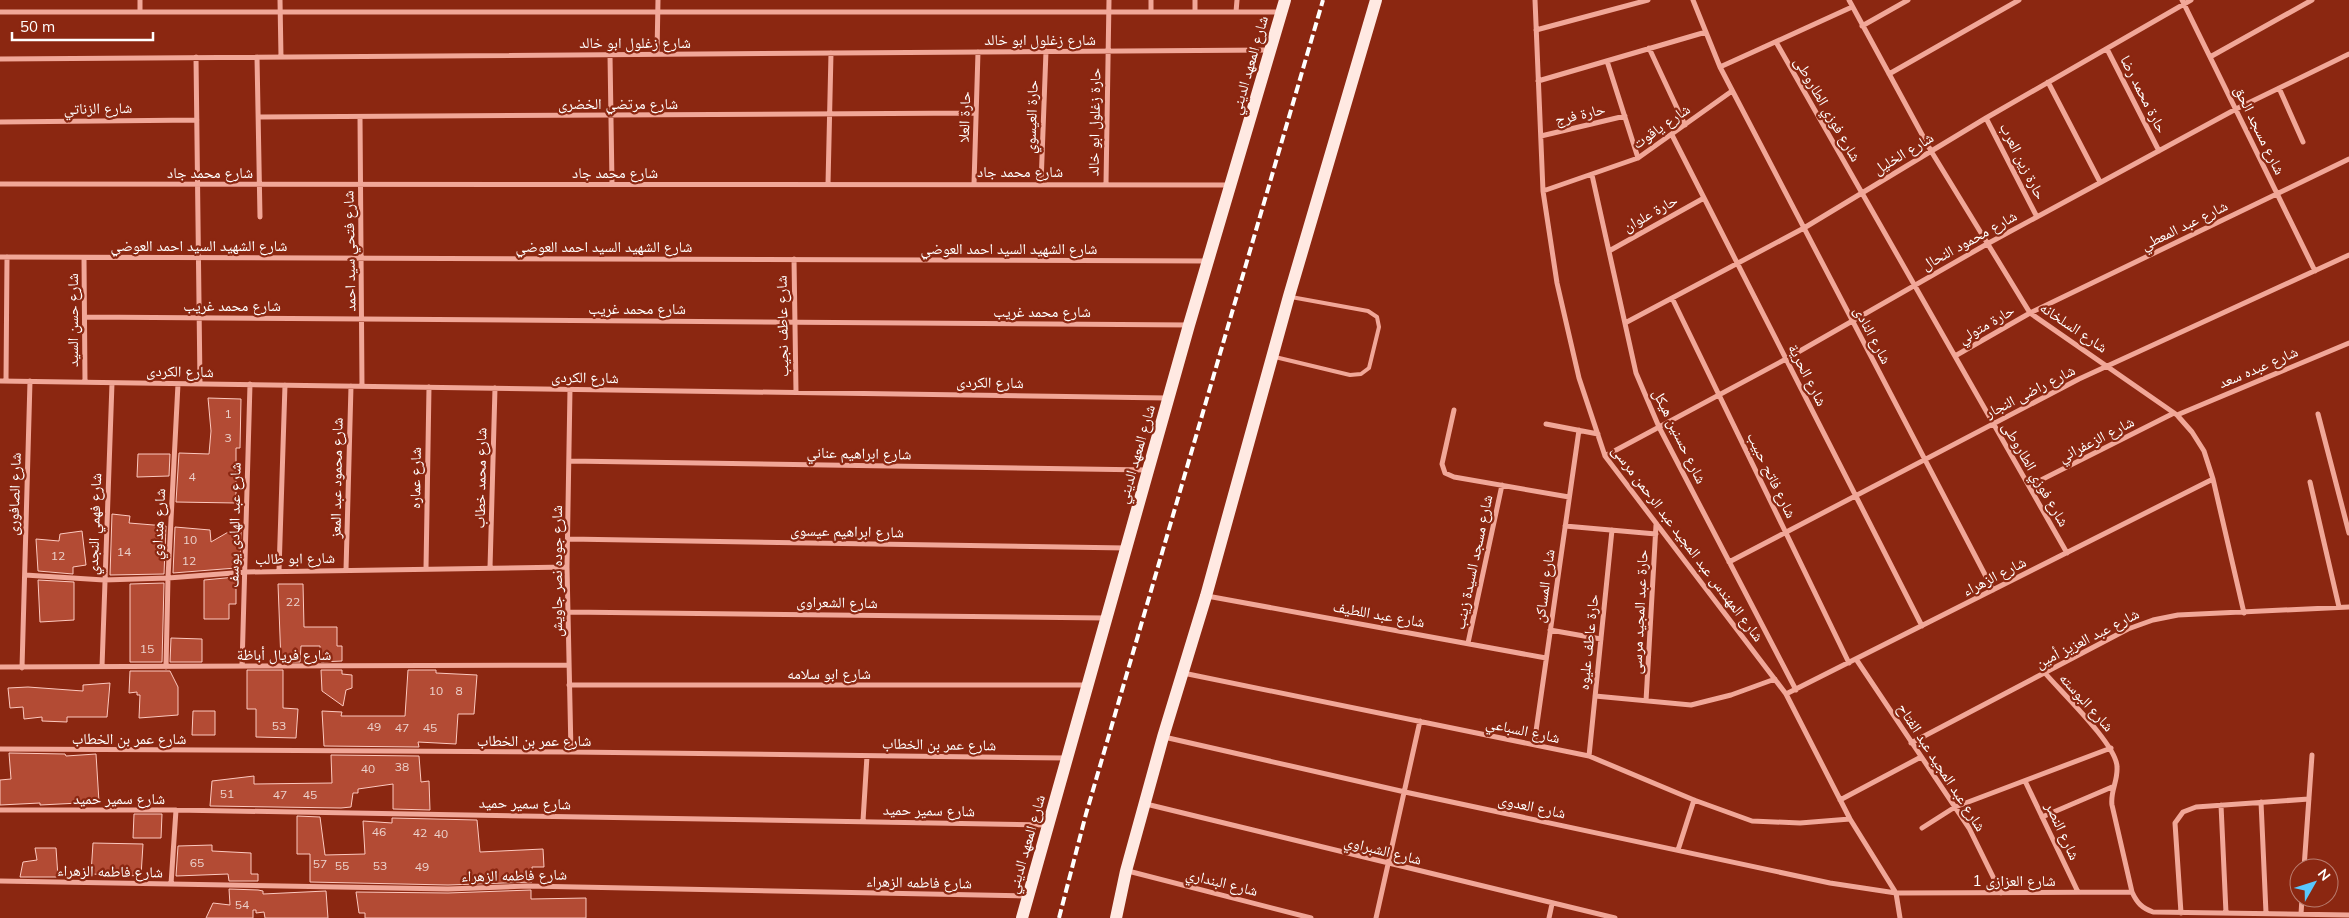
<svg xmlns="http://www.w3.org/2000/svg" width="2349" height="918" viewBox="0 0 2349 918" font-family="Mulish,'Noto Naskh Arabic',sans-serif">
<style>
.building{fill:#b34b34;stroke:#fdc9bf}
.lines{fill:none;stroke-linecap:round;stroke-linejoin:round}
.lane{stroke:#f1a798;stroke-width:4}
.street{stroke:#f1a798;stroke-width:5}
.primary{stroke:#ffe9e2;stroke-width:12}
.rail{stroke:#fff;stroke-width:4;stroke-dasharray:9 4;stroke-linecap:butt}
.labels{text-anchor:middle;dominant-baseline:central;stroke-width:4.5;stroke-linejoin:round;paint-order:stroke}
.number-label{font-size:12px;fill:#ecd2cc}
.street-label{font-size:15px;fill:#fff;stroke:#8b2711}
</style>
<rect width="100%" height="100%" fill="#8b2711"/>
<path class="building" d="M208,398L241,399L240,448H236V503L176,502L179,453L209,454L211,431Z
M138,454H170L169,476L137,477Z
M112,514L130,516L129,523L166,526L164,574L110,575Z
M175,527L210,530L211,542L230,531L241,532L240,564H236V568L173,573Z
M82,531L86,565L73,567V574L38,571L36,539L59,541L60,534Z
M236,577V604H229V619H204V580Z
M38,580L74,582V620L40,622Z
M164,583L162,662H130V584Z
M278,584H303L304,627H337V646H342V661L321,662L320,646H301L300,662H281Z
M171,638L202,639V662H170Z
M247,670H283V708L298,709L296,738L256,737V709H247Z
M321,670H342V674L352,675V688L346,690L343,706L322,691Z
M408,670H436V673L477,675L474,714H458L456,744L418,742L419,747L324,746L322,711L342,712L341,716H405Z
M130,671H170L178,687V715L139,718L140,695H137V692L129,693Z
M110,683L107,717H67V722L42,721V717L24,719L23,707L10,708L8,688L28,687L83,691V685Z
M193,711H215V735H192Z
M9,753L65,754L66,756L96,754L99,802L40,805V803L0,805V780L11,779Z
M331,755L419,756L421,782L429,781L430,810L393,809V784L358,789V793H353L351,807L341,808L210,806L212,781L254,776V784L332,783Z
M134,814H162L161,838H133Z
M297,816L320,817L325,855L365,854L363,821L392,823V818L477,820L480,852L543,849L544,867H532V882L448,885L310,882V854H297Z
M93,843L143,844L141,876L91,874Z
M212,845V851L251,853V874H258V881H229L228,874L176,876L178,846Z
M35,848H56L58,877H20L23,862L37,860Z
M229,889L258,890L263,891V894L326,891L328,918H265L264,912L256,913V910H253V918H206L213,903L230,905Z
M531,890V899L586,898V918H365V913H359L356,892L448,893Z"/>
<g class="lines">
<path class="lane" d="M1275,357L1350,375L1361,374L1369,368L1379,327L1377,317L1368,311L1291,297"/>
<path class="street" d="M280,0L281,57
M1535,0L1543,191L1557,283L1579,378L1605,456L1786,694L1850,819L1896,893L1900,918
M1693,0L1720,67L1993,590
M1849,0L1931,151L2030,313L2177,415L2192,432L2204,451L2213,479L2244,613
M2182,0L2315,271
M0,12H1279
M140,12V0
M1151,12V0
M1195,12V0
M1236,12L1237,0
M1862,26L1908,0
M1536,30L1648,0
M1776,42L2067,553
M1649,48L1685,125
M2107,49L2159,151
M657,54L658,0
M610,55L612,184
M196,57L200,384
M257,57L260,217
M2210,57L2312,0
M0,59L1269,50
M1607,61L1638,158
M1720,67L1852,7
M1889,74L2019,0
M1538,81L1706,32
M2048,82L2100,182
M2279,88L2303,142
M259,117L976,113
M360,117L362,386
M1986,118L2037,217
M0,122L197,120
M1672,135L1922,626
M1541,136L1625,116
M1592,175L1636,373L1659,427L1796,690
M0,184L1230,185
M828,184L831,53
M974,184L978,52
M1041,184L1046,51
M1106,184L1109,0
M1543,191L1638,158L1732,91
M1609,251L1704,198
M0,257L1207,261
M84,258L85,382
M794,259L796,392
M1672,298L1849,663
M85,317L1189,325
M1625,323L1804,228L1986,118L2191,0
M1955,356L2030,313L2349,159
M0,381L1167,398
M6,381L7,257
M570,389L567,567L571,752
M1454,410L1442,464L1445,473L1454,477L1569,497
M2318,414L2349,533
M2177,415L2349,343
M1546,424L1598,434
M1605,456L1786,359L1987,244L2236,109L2349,54
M569,461L1148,470
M2310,482L2339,607
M2029,486L2174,413
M1565,526L1656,534
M568,539L1126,548
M1729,562L2079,379L2349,255
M490,568L495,388
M426,569L429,387
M346,570L351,386
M279,571L285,385
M25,575L104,580L168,578L246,572L567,567
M1207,596L1546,658
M567,612L1106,618
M1550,630L1601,639
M1468,643L1502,485
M1856,659L1969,828L2001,893
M242,666L250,384
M0,667L569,665
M102,667L112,383
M166,667L168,578L178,384
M22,668L30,381
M1183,673L1589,756L1694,800L1752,821L1800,823L1850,819
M2045,673C2061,692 2117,745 2117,767C2118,781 2110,792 2112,805L2132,892C2137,903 2142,908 2153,912L2349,915
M569,685H1088
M1786,694L2213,479
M1595,696L1691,705L1731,695L1775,679
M1646,701L1656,525
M1164,737L1405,792L1830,883L1896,893L2132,892
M1911,743L2128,629L2153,620L2178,615L2349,607
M1534,745L1579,430
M0,749L571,752L1067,758
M1589,756L1612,530
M2025,781L2078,892
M1840,800L1921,757
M2261,802L2266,913
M1146,804L1615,918
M2221,805L2226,913
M0,810H176L1048,825
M2042,817L2112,787
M863,821L867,756
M1922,828L1955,807L2111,748
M1678,850L1694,800
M2304,868L2312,755
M1128,871L1311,918
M0,881L448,889L527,886L1028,896
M171,884L176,810
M2181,913L2175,823L2183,812L2196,807L2309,799
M2301,914L2302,898
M1376,918L1420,721
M1549,918L1552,904"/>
<path class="primary" d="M1022,918L1189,325L1285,0
M1116,918L1126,871L1163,737L1206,596L1289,296L1376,0"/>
<path class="rail" d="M1059,918L1086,814L1323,0"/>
</g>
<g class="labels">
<g class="number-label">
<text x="228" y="413">1</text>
<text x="228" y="437">3</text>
<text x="192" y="476">4</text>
<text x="190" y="539">10</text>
<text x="124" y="551">14</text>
<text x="58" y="555">12</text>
<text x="189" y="560">12</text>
<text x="293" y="601">22</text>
<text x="147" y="648">15</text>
<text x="436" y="690">10</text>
<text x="459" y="690">8</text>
<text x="279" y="725">53</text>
<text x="374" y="726">49</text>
<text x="402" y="727">47</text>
<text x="430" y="727">45</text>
<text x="402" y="766">38</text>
<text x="368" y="768">40</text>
<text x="227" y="793">51</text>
<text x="280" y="794">47</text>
<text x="310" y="794">45</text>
<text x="379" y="831">46</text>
<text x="420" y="832">42</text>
<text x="441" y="833">40</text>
<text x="197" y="862">65</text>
<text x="320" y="863">57</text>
<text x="342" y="865">55</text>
<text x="380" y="865">53</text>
<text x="422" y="866">49</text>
<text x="242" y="904">54</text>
</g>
<g class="street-label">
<text x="1040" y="39">شارع زغلول ابو خالد</text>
<text x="635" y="42">شارع زغلول ابو خالد</text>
<text transform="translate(1249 65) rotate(-74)">شارع المعهد الديني</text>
<text transform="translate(2144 94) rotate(63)">حارة محمد رضا</text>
<text x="618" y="103">شارع مرتضي الخضرى</text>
<text transform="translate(98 108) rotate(-1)">شارع الزناتي</text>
<text transform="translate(1828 109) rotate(60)">شارع فوزي الطاروطى</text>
<text transform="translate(1580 114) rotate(-13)">حارة فرج</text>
<text transform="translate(964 117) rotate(-88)">حارة العلا</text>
<text transform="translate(1031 117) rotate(-88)">حارة العيسوي</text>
<text transform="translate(1094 122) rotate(-89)">حارة زغلول ابو خالد</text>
<text transform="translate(1661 126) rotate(-35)">شارع ياقوت</text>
<text transform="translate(2260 130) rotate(64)">شارع مسجد الحق</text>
<text transform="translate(1903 153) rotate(-31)">شارع الخليل</text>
<text transform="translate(2023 161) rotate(63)">حارة زين العرب</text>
<text x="1020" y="171">شارع محمد جاد</text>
<text x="210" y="172">شارع محمد جاد</text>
<text x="615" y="172">شارع محمد جاد</text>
<text transform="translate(1650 213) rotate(-29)">حارة علوان</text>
<text transform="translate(2184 225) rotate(-26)">شارع عبد المعطي</text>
<text transform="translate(1969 240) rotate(-29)">شارع محمود النحال</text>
<text x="199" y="245">شارع الشهيد السيد احمد العوضي</text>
<text x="604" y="246">شارع الشهيد السيد احمد العوضي</text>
<text x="1009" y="248">شارع الشهيد السيد احمد العوضي</text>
<text transform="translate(349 251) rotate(-91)">شارع فتحي سيد احمد</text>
<text x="232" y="305">شارع محمد غريب</text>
<text x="637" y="308">شارع محمد غريب</text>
<text x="1042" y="311">شارع محمد غريب</text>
<text transform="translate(72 320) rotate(-90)">شارع حسن السيد</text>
<text transform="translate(1986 324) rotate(-30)">حارة متولي</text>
<text transform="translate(782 326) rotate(-91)">شارع عاطف نجيب</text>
<text transform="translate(2074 327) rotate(34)">شارع السلخانه</text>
<text transform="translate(1873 335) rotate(62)">شارع النادى</text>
<text transform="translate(2258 367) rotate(-23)">شارع عبده سعد</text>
<text transform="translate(180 371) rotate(1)">شارع الكردى</text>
<text transform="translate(1808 375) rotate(63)">شارع الحرية</text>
<text transform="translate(585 377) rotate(1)">شارع الكردى</text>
<text transform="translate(990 382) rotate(1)">شارع الكردى</text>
<text transform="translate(2030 391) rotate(-27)">شارع راضى النجار</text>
<text transform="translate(1680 436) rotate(64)">شارع حسنين هيكل</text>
<text transform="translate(2096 439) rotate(-27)">شارع الزعفراني</text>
<text transform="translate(859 453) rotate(1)">شارع ابراهيم عناني</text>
<text transform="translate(1136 454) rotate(-74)">شارع المعهد الديني</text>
<text transform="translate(2036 474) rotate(60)">شارع فوزي الطاروطى</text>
<text transform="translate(1772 475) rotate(64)">شارع فاتح حبيب</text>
<text transform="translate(336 478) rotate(-89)">شارع محمود عبد المعز</text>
<text transform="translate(415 478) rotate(-89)">شارع عماره</text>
<text transform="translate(480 478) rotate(-89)">شارع محمد خطاب</text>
<text transform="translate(14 494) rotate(-88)">شارع الصافورى</text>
<text transform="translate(94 524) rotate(-88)">شارع فهمي النجدي</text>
<text transform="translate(158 524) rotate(-87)">شارع هنداوي</text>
<text transform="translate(234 525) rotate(-89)">شارع عبد الهادى يوسف</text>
<text transform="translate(847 531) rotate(1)">شارع ابراهيم عيسوى</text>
<text transform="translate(1688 543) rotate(53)">شارع المهندس عبد المجيد عبد الرحمن مرسى</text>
<text transform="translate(295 558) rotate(-1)">شارع ابو طالب</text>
<text transform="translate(1473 562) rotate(-78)">شارع مسجد السيدة زينب</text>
<text transform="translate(556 571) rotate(-90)">شارع جوده نصر جاويش</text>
<text transform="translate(1994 576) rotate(-27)">شارع الزهراء</text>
<text transform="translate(1544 586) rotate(-82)">شارع المساكن</text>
<text transform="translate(837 602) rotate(1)">شارع الشعراوى</text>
<text transform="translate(1639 612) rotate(-87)">حارة عبد المجيد مرسى</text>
<text transform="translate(1379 614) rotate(10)">شارع عبد اللطيف</text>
<text transform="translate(2087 638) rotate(-27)">شارع عبد العزيز أمين</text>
<text transform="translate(1588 642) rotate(-84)">حارة عاطف عليوه</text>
<text x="284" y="654">شارع فريال أباظة</text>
<text x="829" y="673">شارع ابو سلامه</text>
<text transform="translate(2087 702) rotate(48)">شارع البوسته</text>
<text transform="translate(1523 730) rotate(12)">شارع السباعي</text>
<text x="129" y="738">شارع عمر بن الخطاب</text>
<text x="534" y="740">شارع عمر بن الخطاب</text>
<text transform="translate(939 744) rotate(1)">شارع عمر بن الخطاب</text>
<text transform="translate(1942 767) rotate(57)">شارع عبد المجيد عبد الفتاح</text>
<text x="119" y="798">شارع سمير حميد</text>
<text transform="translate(525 803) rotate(1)">شارع سمير حميد</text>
<text transform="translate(1532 806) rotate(12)">شارع العدوى</text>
<text transform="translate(929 810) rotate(1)">شارع سمير حميد</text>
<text transform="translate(2063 831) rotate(65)">شارع النصر</text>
<text transform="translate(1026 844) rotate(-74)">شارع المعهد الديني</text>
<text transform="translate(1383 850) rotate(14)">شارع الشبراوي</text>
<text transform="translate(110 871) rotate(1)">شارع فاطمه الزهراء</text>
<text transform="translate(514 875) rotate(-1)">شارع فاطمه الزهراء</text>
<text x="2014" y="880">شارع العزازى 1</text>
<text transform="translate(919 882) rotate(1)">شارع فاطمه الزهراء</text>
<text transform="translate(1222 882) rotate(14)">شارع البنداري</text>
</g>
</g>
<g transform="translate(2314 883) rotate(51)"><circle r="24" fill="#8b2711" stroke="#b97d70"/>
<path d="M0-4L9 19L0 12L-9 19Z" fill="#58c8ff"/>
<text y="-8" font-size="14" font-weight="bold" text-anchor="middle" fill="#ffffff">N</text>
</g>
<path d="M12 32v8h141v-8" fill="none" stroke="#ffffff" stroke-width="2.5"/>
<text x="20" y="32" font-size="15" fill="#ffffff" stroke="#8b2711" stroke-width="4" paint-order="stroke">50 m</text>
</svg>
